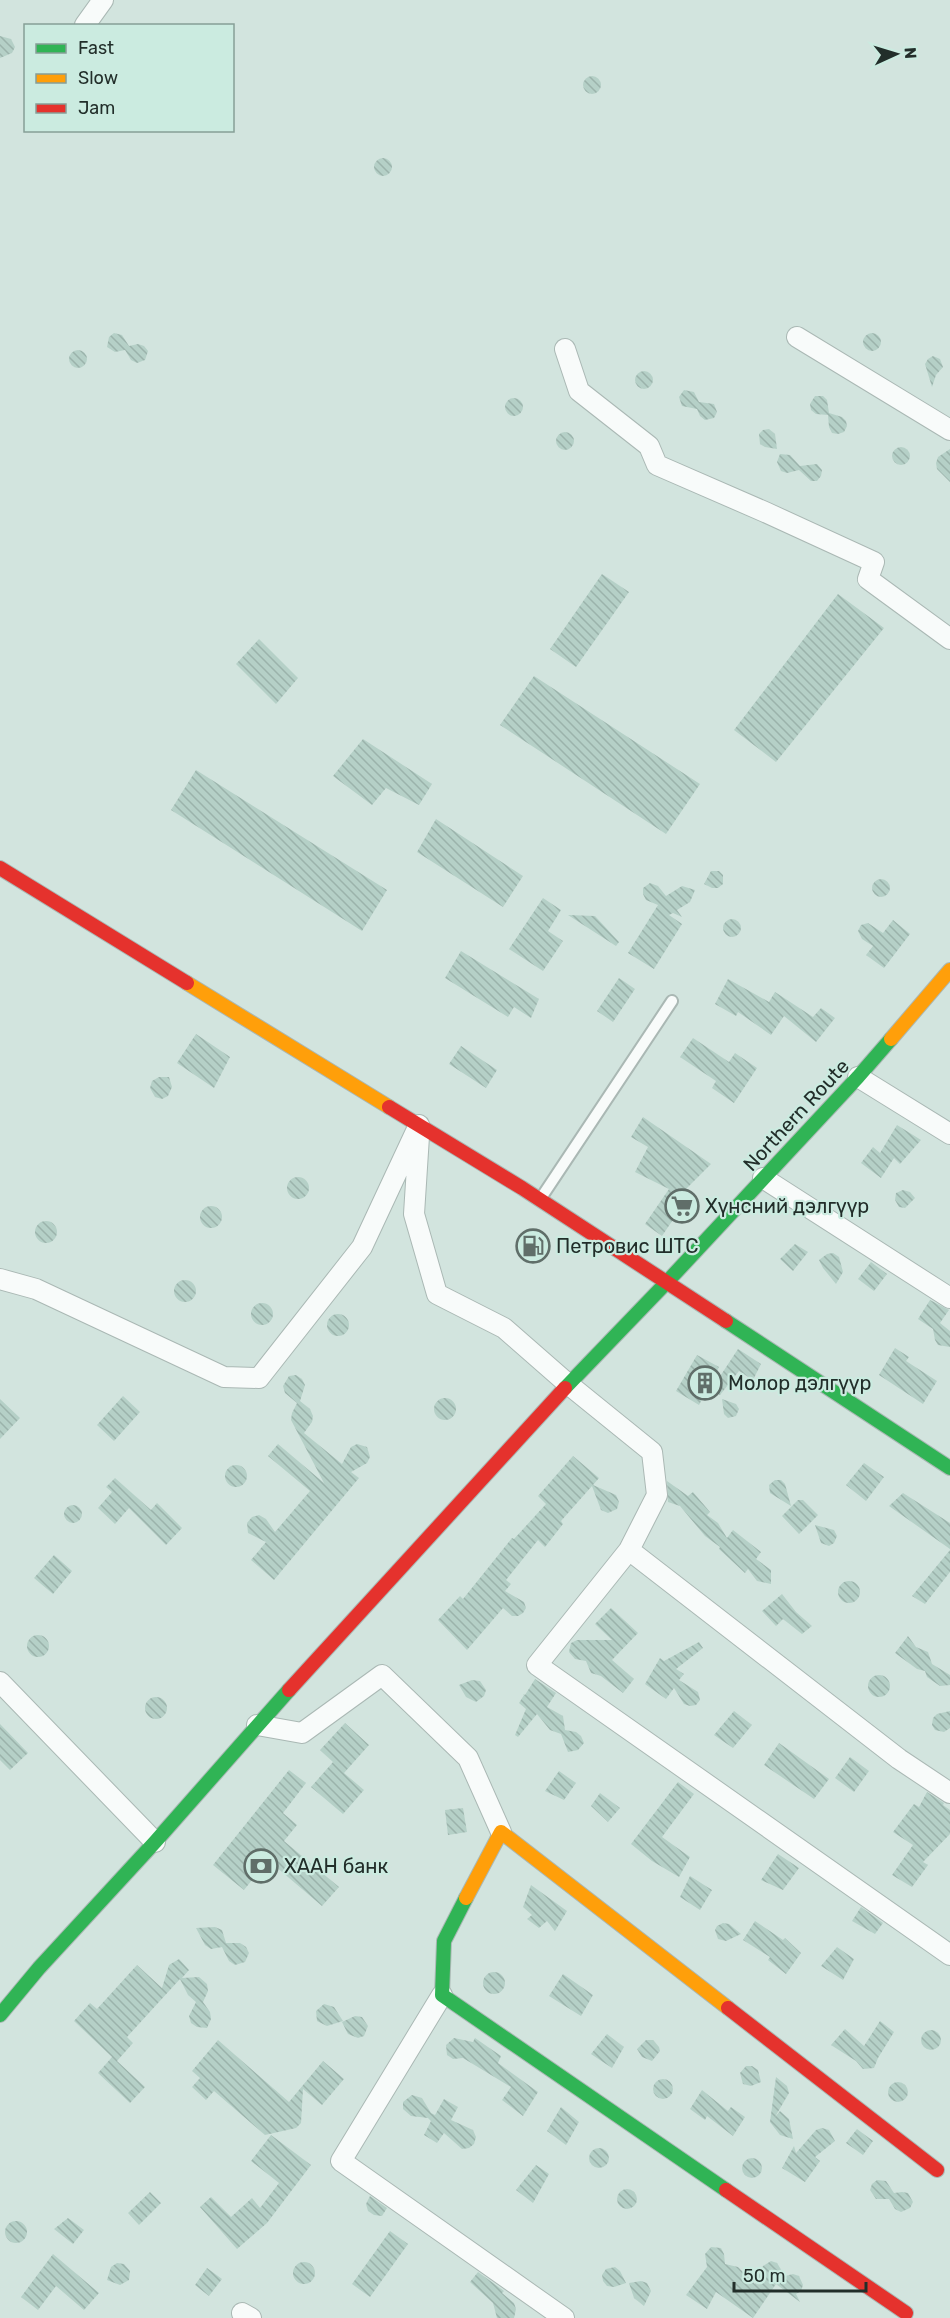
<svg xmlns="http://www.w3.org/2000/svg" width="950" height="2318" viewBox="0 0 950 2318" font-family="Rubik,sans-serif">
<style>
.building{fill:url(#building-back-hatch)}
.lines{fill:none;stroke-linecap:round;stroke-linejoin:round}
.lane-casing{stroke:#aab8b4;stroke-width:14}
.street-casing{stroke:#aab8b4;stroke-width:22}
.fast-casing{stroke:#aab8b4;stroke-width:16}
.slow-casing{stroke:#aab8b4;stroke-width:16}
.jam-casing{stroke:#aab8b4;stroke-width:16}
.lane{stroke:#f8fbfa;stroke-width:10}
.street{stroke:#f8fbfa;stroke-width:20}
.fast{stroke:#30b455;stroke-width:14}
.slow{stroke:#ff9f0a;stroke-width:14}
.jam{stroke:#e5322d;stroke-width:14}
.labels{text-anchor:middle;dominant-baseline:central;stroke-width:4.5;stroke-linejoin:round;paint-order:stroke}
.street-label{font-size:20px;fill:#222e2a;stroke:#cbebe0}
.poi-label{font-size:20px;fill:#222e2a;stroke:#cbebe0;text-anchor:start}
</style>
<defs>
<pattern id="building-back-hatch" width="6" height="6" patternUnits="userSpaceOnUse" patternTransform="scale(1.5)"><rect width="6" height="6" fill="#b5d0c7"/><path d="M-1 5l2 2M0 0l6 6M5-1l2 2" fill="none" stroke="#9bb3ab"/></pattern>
</defs>
<rect width="100%" height="100%" fill="#d2e4de"/>
<path class="building" d="M0,36L11,39L15,47L12,53L0,58Z
M583 85a9 9 0 1 1 18 0a9 9 0 1 1-18 0Z
M374 167a9 9 0 1 1 18 0a9 9 0 1 1-18 0Z
M863 342a9 9 0 1 1 18 0a9 9 0 1 1-18 0Z
M114,333L122,335L129,346L138,344L144,346L148,351L145,360L137,363L131,360L125,350L115,352L107,347L109,337Z
M69 359a9 9 0 1 1 18 0a9 9 0 1 1-18 0Z
M933,356L940,359L943,367L936,375L932,387L925,364L928,359Z
M635 380a9 9 0 1 1 18 0a9 9 0 1 1-18 0Z
M684,390L694,392L699,402L714,404L717,412L714,418L705,420L700,416L697,409L682,406L679,397Z
M815,396H823L827,400L829,413L842,417L846,421L847,426L844,432L838,434L832,433L829,427L828,415L816,414L811,410L810,404Z
M505 407a9 9 0 1 1 18 0a9 9 0 1 1-18 0Z
M769,429L775,434L777,449L765,447L760,444L759,434L763,430Z
M556 441a9 9 0 1 1 18 0a9 9 0 1 1-18 0Z
M892 456a9 9 0 1 1 18 0a9 9 0 1 1-18 0Z
M950,449V482L937,469L936,463L938,457Z
M780,454L790,455L800,466L817,464L822,470L821,476L817,481H811L799,470L787,473L781,471L777,462Z
M602,574L629,592L576,667L550,649Z
M838,594L884,628L776,762L734,730Z
M259,639L298,678L276,704L236,664Z
M534,676L700,784L666,834L500,725Z
M363,739L432,784L419,805L386,788L372,805L333,776Z
M196,770L387,890L362,931L171,810Z
M436,819L523,876L503,907L417,852Z
M711,871H719L723,875V884L718,888H712L704,884Z
M872 888a9 9 0 1 1 18 0a9 9 0 1 1-18 0Z
M650,883L658,886L666,896L682,886L695,890L690,902L677,910L682,917L673,913L669,915L682,924L654,969L628,953L658,905L646,900L643,894V888Z
M543,898L561,910L548,931L563,941L543,971L509,949Z
M568,915L595,916L619,942L616,946Z
M723 928a9 9 0 1 1 18 0a9 9 0 1 1-18 0Z
M893,920L910,934L884,968L866,955L873,946L862,939L858,931L861,925L868,923L883,933Z
M461,951L539,999L531,1018L514,1007L508,1017L445,978Z
M619,978L635,989L613,1022L597,1011Z
M728,979L769,1002L775,992L813,1017L821,1008L835,1018L816,1042L784,1016L771,1035L738,1012L736,1016L715,1004Z
M196,1034L230,1057L214,1088L177,1063Z
M693,1038L729,1062L735,1053L757,1068L734,1103L712,1088L716,1081L680,1057Z
M461,1046L497,1070L486,1088L449,1064Z
M159,1077H169L172,1087L168,1096L162,1099L155,1097L150,1088L152,1081Z
M643,1117L711,1164L680,1195L687,1199L662,1236L645,1224L669,1189L635,1172L648,1147L631,1137Z
M897,1125L921,1140L900,1164L894,1158L881,1178L861,1163L873,1147L880,1153Z
M287 1188a11 11 0 1 1 22 0a11 11 0 1 1-22 0Z
M903,1190L910,1192L915,1198L905,1208L899,1207L895,1200L896,1193Z
M200 1217a11 11 0 1 1 22 0a11 11 0 1 1-22 0Z
M35 1232a11 11 0 1 1 22 0a11 11 0 1 1-22 0Z
M795,1244L808,1252L793,1271L780,1259Z
M833,1253L839,1257L843,1272L836,1284L823,1268L819,1260L827,1254Z
M871,1262L887,1274L874,1291L858,1279Z
M174 1291a11 11 0 1 1 22 0a11 11 0 1 1-22 0Z
M930,1300L949,1310L940,1323L950,1331V1347L938,1345L935,1340L933,1329L918,1319Z
M251 1314a11 11 0 1 1 22 0a11 11 0 1 1-22 0Z
M327 1325a11 11 0 1 1 22 0a11 11 0 1 1-22 0Z
M895,1348L909,1357L906,1361L937,1381L923,1404L879,1375Z
M738,1349L761,1364L753,1380L739,1371L720,1395L711,1390Z
M697,1355L719,1367L699,1405L676,1391Z
M296,1375L302,1379L305,1385L300,1401L310,1409L313,1416L312,1422L304,1433L342,1464L351,1447L357,1444L367,1447L370,1457L367,1463L351,1472L359,1478L274,1580L251,1560L266,1542L248,1533L247,1523L252,1517L259,1515L266,1519L275,1532L310,1491L268,1456L278,1444L324,1483L291,1420L292,1413L297,1403L285,1393L283,1386L289,1376Z
M123,1396L140,1412L114,1441L97,1425Z
M434 1409a11 11 0 1 1 22 0a11 11 0 1 1-22 0Z
M0,1399L20,1418L0,1439Z
M722,1399L736,1404L739,1409L736,1416L728,1418L724,1414Z
M573,1456L599,1478L593,1485L616,1495L619,1502L617,1509L608,1513L601,1510L592,1486L561,1521L563,1524L545,1547L538,1540L506,1580L511,1584L505,1591L524,1602L526,1608L523,1613L518,1616H512L503,1608L467,1650L438,1620L460,1596L463,1599L512,1538L514,1539L546,1504L538,1496Z
M864,1463L884,1477L866,1501L846,1485Z
M225 1476a11 11 0 1 1 22 0a11 11 0 1 1-22 0Z
M115,1478L151,1510L157,1503L182,1528L166,1545L129,1508L115,1524L98,1508L112,1492L106,1487Z
M775,1480H781L785,1484L791,1506L770,1493L769,1485Z
M667,1481L688,1496L693,1492L710,1512L707,1515L718,1523L727,1538L733,1530L761,1552L756,1559L771,1570V1584L757,1581L748,1569L745,1573L719,1549L720,1547L705,1536L680,1506L668,1502Z
M903,1493L950,1523V1549L889,1506Z
M798,1500H803L818,1515L799,1534L782,1516Z
M64 1514a9 9 0 1 1 18 0a9 9 0 1 1-18 0Z
M815,1525L834,1530L837,1536L834,1543L829,1546L821,1543Z
M950,1550V1572L925,1604L912,1596Z
M54,1555L72,1571L53,1594L34,1578Z
M838 1592a11 11 0 1 1 22 0a11 11 0 1 1-22 0Z
M782,1594L796,1612L812,1626L802,1634L783,1619L776,1626L762,1611Z
M611,1608L638,1633L612,1660L634,1679L623,1693L601,1676L591,1673L586,1661L575,1659L569,1652L571,1643L577,1640H612L595,1624Z
M27 1646a11 11 0 1 1 22 0a11 11 0 1 1-22 0Z
M908,1636L916,1647L928,1652L932,1664L950,1675V1685L940,1686L927,1677L925,1671L917,1669L895,1653Z
M699,1642L703,1648L676,1669L684,1674L679,1680L698,1692L700,1700L696,1705L690,1706L684,1704L674,1688L666,1699L645,1684L660,1658L664,1661Z
M868 1686a11 11 0 1 1 22 0a11 11 0 1 1-22 0Z
M535,1679L556,1693L547,1707L563,1716L565,1730L576,1732L581,1736L584,1743L578,1750L568,1752L561,1734L550,1730L537,1714L518,1737L515,1735L526,1709L519,1703L524,1695L523,1694L525,1695Z
M472,1680L480,1681L486,1690L484,1696L476,1702L466,1697L459,1685Z
M145 1708a11 11 0 1 1 22 0a11 11 0 1 1-22 0Z
M734,1711L752,1725L733,1748L714,1735Z
M950,1711V1728L944,1732L935,1730L932,1725L933,1718L937,1714Z
M345,1723L369,1745L344,1773L364,1790L343,1814L311,1787L333,1762L320,1750Z
M0,1724L28,1753L10,1770L0,1760Z
M779,1743L829,1779L814,1799L764,1765Z
M850,1757L869,1771L854,1792L835,1778Z
M289,1770L306,1783L283,1813L297,1825L284,1841L339,1887L322,1906L268,1860L244,1890L213,1865Z
M559,1771L576,1783L564,1800L545,1791Z
M678,1782L694,1794L662,1837L690,1857L679,1877L652,1861L631,1844Z
M927,1792L944,1803L943,1805L950,1810V1834L923,1862L928,1865L912,1887L892,1875L913,1845L893,1832L914,1804L919,1807Z
M600,1793L620,1808L608,1822L591,1806Z
M463,1808L467,1832L448,1835L445,1810Z
M778,1854L799,1868L783,1890L761,1880Z
M690,1876L712,1890L700,1910L680,1897Z
M531,1885L567,1911L555,1931L547,1921L539,1928L527,1919L532,1915L523,1907Z
M861,1907L883,1923L875,1934L852,1921Z
M755,1921L783,1940L785,1938L801,1953L786,1974L768,1960L770,1957L743,1940Z
M723,1923L729,1924L741,1934L726,1941L718,1939L715,1930L717,1926Z
M215,1927L222,1930L226,1943H240L246,1947L249,1953L245,1962L235,1965L229,1961L222,1947L211,1949L205,1945L196,1928Z
M837,1947L854,1959L843,1980L821,1966Z
M179,1959L189,1970L182,1978L199,1977L207,1984L208,1991L203,2002L210,2012L211,2019L207,2028L197,2027L191,2023L189,2016L196,2002L188,1995L180,1979L127,2037L133,2043L117,2061L145,2087L130,2103L98,2073L112,2057L74,2021L90,2003L97,2009L137,1965L162,1988L169,1965Z
M483 1983a11 11 0 1 1 22 0a11 11 0 1 1-22 0Z
M563,1974L593,1995L581,2016L549,1996Z
M324,2004L334,2007L343,2021L327,2026L317,2021L316,2011Z
M355,2016L362,2017L368,2026L364,2036L358,2038L348,2034L342,2022Z
M880,2021L894,2032L878,2058L874,2068L863,2069L856,2061L831,2045L845,2029L864,2046Z
M921 2040a10 10 0 1 1 20 0a10 10 0 1 1-20 0Z
M607,2034L624,2047L612,2068L591,2054Z
M454,2038L473,2042L475,2038L501,2056L498,2063L538,2092L523,2116L502,2100L511,2087L463,2058L453,2059L447,2055L446,2045Z
M218,2040L289,2102L323,2061L344,2079L322,2105L303,2089L301,2123L296,2128L265,2135L214,2091L206,2100L192,2087L200,2078L192,2071Z
M646,2040H653L659,2047L660,2051L652,2061L642,2057L637,2049Z
M746,2066H752L758,2070L761,2082L751,2086L743,2084L740,2073Z
M776,2077L787,2086L789,2093L775,2117L780,2111L789,2119L793,2139L780,2135L770,2122Z
M653 2089a10 10 0 1 1 20 0a10 10 0 1 1-20 0Z
M888 2092a10 10 0 1 1 20 0a10 10 0 1 1-20 0Z
M702,2090L728,2111L731,2107L745,2117L733,2136L707,2116L705,2120L690,2109Z
M412,2095L422,2098L431,2113L435,2115L444,2099L458,2107L451,2120L473,2130L476,2137L474,2144L469,2148L462,2149L444,2133L437,2143L424,2135L431,2121L428,2118L411,2116L403,2109V2102Z
M561,2107L579,2122L566,2145L547,2131Z
M822,2128L829,2130L835,2141L815,2157L820,2161L805,2182L782,2168L794,2146L796,2153L816,2130Z
M857,2129L873,2141L863,2155L846,2143Z
M271,2135L311,2165L267,2223L237,2249L200,2207L211,2197L231,2217L252,2198L260,2208L279,2183L251,2161Z
M589 2158a10 10 0 1 1 20 0a10 10 0 1 1-20 0Z
M742 2168a10 10 0 1 1 20 0a10 10 0 1 1-20 0Z
M536,2165L549,2174L533,2203L516,2190Z
M877,2180L886,2181L894,2193L902,2192L908,2193L913,2202L910,2208L901,2212L895,2209L889,2199H876L870,2190L872,2184Z
M617 2199a10 10 0 1 1 20 0a10 10 0 1 1-20 0Z
M150,2192L161,2203L139,2225L128,2213Z
M370,2196L387,2208L382,2216L374,2215L368,2211L366,2204Z
M68,2218L84,2230L73,2244L54,2229Z
M5 2232a11 11 0 1 1 22 0a11 11 0 1 1-22 0Z
M390,2231L408,2244L370,2297L352,2284Z
M711,2247L721,2248L724,2254L725,2264L738,2267L755,2284L763,2266L771,2261L777,2263L785,2276L793,2274L799,2276L803,2285L801,2291L796,2294L800,2302L776,2284L753,2318L716,2292L707,2309L686,2295L707,2267L705,2254Z
M53,2254L99,2293L84,2310L56,2286L38,2310L21,2297Z
M293 2273a11 11 0 1 1 22 0a11 11 0 1 1-22 0Z
M117,2263L124,2264L130,2271L129,2280L120,2285L107,2280L111,2267Z
M615,2267L620,2271L626,2283L614,2287L607,2286L603,2281L602,2275L606,2269Z
M207,2268L222,2279L209,2296L195,2285Z
M478,2272L504,2291L502,2293L514,2303L516,2309L514,2318H497L493,2303L470,2282Z
M641,2281L647,2283L651,2291L644,2306L634,2298L629,2283Z"/>
<g class="lines">
<defs>
<path id="lane" d="M541,1198L672,1001"/>
<path id="street" d="M85,25L103,0
M797,337L950,430
M565,349L579,391L649,446L657,465L765,512L874,562L868,579L950,639
M858,1077L950,1134
M419,1136L414,1214L437,1294L504,1328L568,1384L652,1452L657,1495L629,1550
M763,1178L950,1298
M0,1279L36,1289L224,1377L259,1378L362,1247L419,1125
M0,1682L155,1842
M257,1725L302,1733L382,1675L468,1758L501,1832
M950,1793L899,1759L629,1550L537,1665L950,1955
M442,1995L341,2161L564,2318
M242,2313L251,2318"/>
<path id="fast" d="M726,1321L950,1468
M565,1388L666,1283L858,1077L891,1039
M466,1898L444,1941L442,1995L726,2190
M0,2015L39,1968L155,1842L289,1690"/>
<path id="slow" d="M187,983L389,1107
M891,1039L950,970
M466,1898L501,1832L728,2008"/>
<path id="jam" d="M0,868L187,983
M389,1107L522,1188L726,1321
M289,1690L565,1388
M728,2008L937,2170
M726,2190L906,2313"/>
</defs>
<use href="#lane" class="lane-casing"/>
<use href="#street" class="street-casing"/>
<use href="#fast" class="fast-casing"/>
<use href="#slow" class="slow-casing"/>
<use href="#jam" class="jam-casing"/>
<use href="#lane" class="lane"/>
<use href="#street" class="street"/>
<use href="#fast" class="fast"/>
<use href="#slow" class="slow"/>
<use href="#jam" class="jam"/>
</g>
<defs>
<symbol id="supermarket-ring" viewBox="-11 -11 22 22"><circle r="9.5" fill="#cbebe0" stroke="#606e69" stroke-width="1.5"/><path d="M-6-5.5h2.5l.6 2H6L4.5 2H-2.5L-4.4-4H-6ZM-1.5 3.2a1.3 1.3 0 1 0 .1 0ZM3 3.2a1.3 1.3 0 1 0 .1 0Z" fill="#606e69"/></symbol>
<symbol id="fuel-ring" viewBox="-11 -11 22 22"><circle r="9.5" fill="#cbebe0" stroke="#606e69" stroke-width="1.5"/><path d="M-5.5-6h7V0h2V4h1.3V-2.5L3-4.5l.8-.8L6-3V5H2.5V1h-1V6h-7ZM-4.2-4.7v3.2H.2V-4.7Z" fill="#606e69"/></symbol>
<symbol id="building-ring" viewBox="-11 -11 22 22"><circle r="9.5" fill="#cbebe0" stroke="#606e69" stroke-width="1.5"/><path d="M-4-6H4V6H1V3H-1V6H-4ZM-2.5-4.3h1.7v1.8h-1.7ZM.8-4.3h1.7v1.8H.8ZM-2.5-1h1.7V.8h-1.7ZM.8-1h1.7V.8H.8Z" fill="#606e69"/></symbol>
<symbol id="bank-ring" viewBox="-11 -11 22 22"><circle r="9.5" fill="#cbebe0" stroke="#606e69" stroke-width="1.5"/><path d="M-6-4H6V4H-6ZM0-2.3a2.3 2.3 0 1 0 0 4.6a2.3 2.3 0 1 0 0-4.6Z" fill="#606e69"/></symbol>
</defs>
<g fill-rule="evenodd">
<use href="#supermarket-ring" x="663" y="1187" width="38" height="38"/>
<use href="#fuel-ring" x="514" y="1227" width="38" height="38"/>
<use href="#building-ring" x="686" y="1364" width="38" height="38"/>
<use href="#bank-ring" x="242" y="1847" width="38" height="38"/>
</g>
<g class="labels">
<g class="street-label">
<text transform="translate(796 1115) rotate(-47)">Northern Route</text>
</g>
<g class="poi-label">
<text x="705" y="1206">Хүнсний дэлгүүр</text>
<text x="556" y="1246">Петровис ШТС</text>
<text x="728" y="1383">Молор дэлгүүр</text>
<text x="284" y="1866">ХААН банк</text>
</g>
</g>
<rect x="24" y="24" width="210" height="108" fill="#cbebe0" stroke="#879f97" stroke-width="1.5"/>
<rect x="36" y="44" width="30" height="9" fill="#30b455" stroke="#879f97" stroke-width="1.5"/>
<text x="78" y="54" font-size="18" fill="#222e2a">Fast</text>
<rect x="36" y="74" width="30" height="9" fill="#ff9f0a" stroke="#879f97" stroke-width="1.5"/>
<text x="78" y="84" font-size="18" fill="#222e2a">Slow</text>
<rect x="36" y="104" width="30" height="9" fill="#e5322d" stroke="#879f97" stroke-width="1.5"/>
<text x="78" y="114" font-size="18" fill="#222e2a">Jam</text>
<g transform="translate(896 54) rotate(86)" stroke="#cbebe0" stroke-width="4.5" paint-order="stroke">
<path d="M0-4.5L10 22L0 15L-10 22Z" fill="#222e2a"/>
<text y="-9" font-size="16" font-weight="bold" text-anchor="middle" fill="#222e2a">N</text>
</g>
<path d="M734 2282v9h132v-9" fill="none" stroke="#222e2a" stroke-width="3"/>
<text x="743" y="2282" font-size="18" fill="#222e2a" stroke="#cbebe0" stroke-width="4.5" paint-order="stroke">50 m</text>
</svg>
